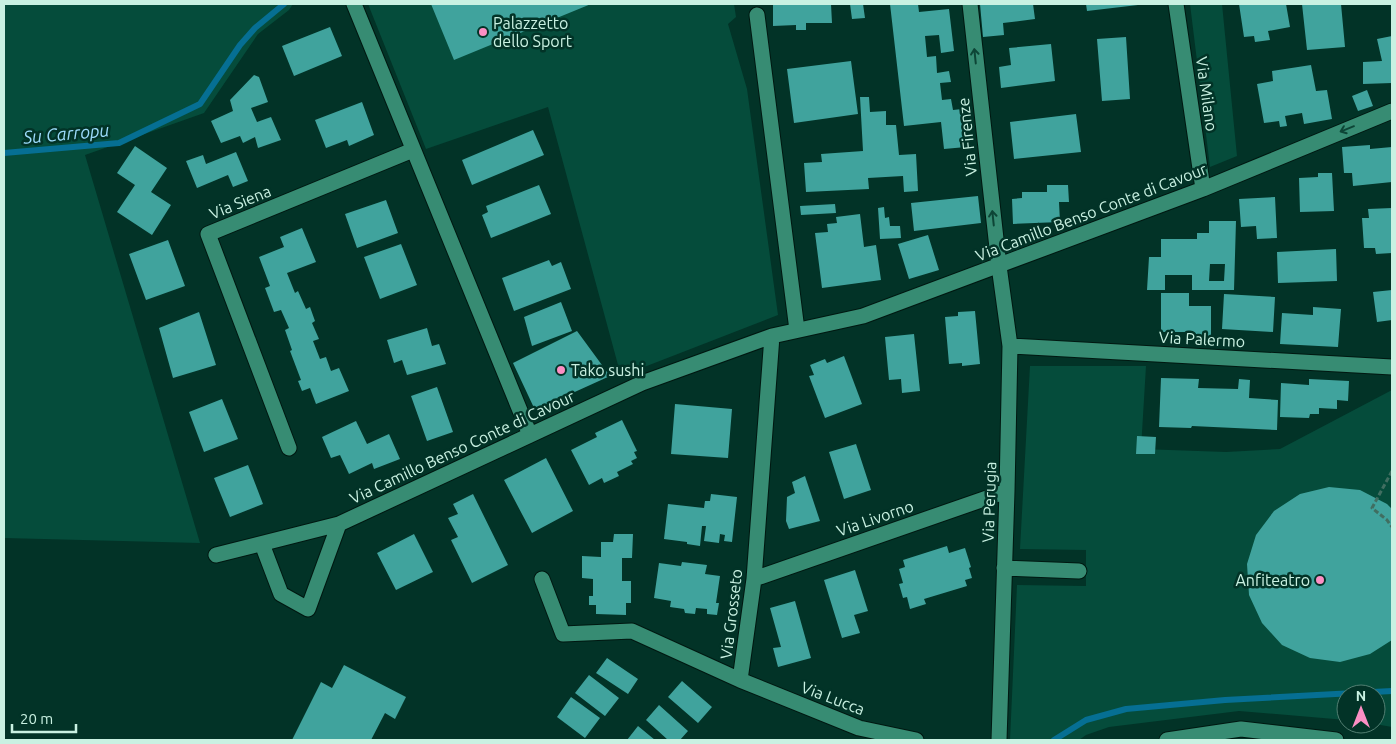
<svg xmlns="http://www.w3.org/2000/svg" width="1396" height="744" viewBox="0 0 1396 744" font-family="Ubuntu,sans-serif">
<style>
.green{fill:#054c3b}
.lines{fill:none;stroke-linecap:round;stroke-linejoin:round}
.stream{stroke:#066f93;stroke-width:6}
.building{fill:#40a39d;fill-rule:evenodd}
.minor-casing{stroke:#001811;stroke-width:17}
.path{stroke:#406e61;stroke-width:3;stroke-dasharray:5 2.5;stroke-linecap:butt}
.minor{stroke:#378c73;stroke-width:15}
.oneway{stroke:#0d4536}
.poi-dot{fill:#fb8fc4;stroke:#023327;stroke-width:2}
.labels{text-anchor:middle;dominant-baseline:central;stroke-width:5;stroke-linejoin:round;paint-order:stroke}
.poi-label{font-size:16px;fill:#c9f1e2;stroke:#023327;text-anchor:start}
.street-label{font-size:16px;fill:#c9f1e2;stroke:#023327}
.water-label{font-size:18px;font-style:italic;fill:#9cdbfb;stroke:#023327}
</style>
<rect width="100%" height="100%" fill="#023327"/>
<path class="green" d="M4,4H293L289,10L258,34L204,113L85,155L200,543L4,538Z
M368,4H734L736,17L728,24L747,89L778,315L621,376L548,107L426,149Z
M1190,4H1222L1237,156L1210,167Z
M1030,366H1146L1141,449L1226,452L1280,449L1392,390V727L1375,724H1376V694H1346V720L1239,711L1109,727L1086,735L1079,740H1010L1017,585L1086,586V550L1020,549Z"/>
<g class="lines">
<path class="stream" d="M4,153L119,143L200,104L240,45L255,28L284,4
M1054,740L1086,720L1126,709L1225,700L1392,691"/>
</g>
<path class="building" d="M431,4H591L454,60Z
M773,4H831L832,23H806V30H796V25L773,26Z
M850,4H863L865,18L852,19Z
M890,4H918L919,12L949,9L954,51L941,53L939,35L925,36L927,57L936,56L937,73L949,71L951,82L940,83L942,100L951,99L953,110L962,109L966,147L944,149L941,122L904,126Z
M980,4H1033L1035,19L1003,23L1004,35L983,37Z
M1086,4H1138V5L1087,11Z
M1239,4H1286L1290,27L1268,31L1270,40L1255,42L1254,36L1244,37Z
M1302,4H1341L1345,47L1307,50Z
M330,27L342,56L294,76L282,46Z
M1392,36V83L1363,84V62L1382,61L1377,39Z
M1126,37L1130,99L1102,101L1097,39Z
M1051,44L1055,81L1001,88L999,67L1011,65L1009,48Z
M851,61L858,114L794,123L787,69Z
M1311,65L1316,91L1327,90L1332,119L1304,124L1302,113L1285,116L1287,126L1280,127L1279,121L1264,123L1257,84L1273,81L1272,71Z
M254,75L259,77L268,102L251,108L257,122L271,117L281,140L258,148L255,137L243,143L240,136L221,143L211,121L233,111L230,100Z
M1367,90L1373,106L1358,111L1352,96Z
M860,97H869L870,112L886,111V125H896L899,155L916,154L918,191L904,192L903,176L868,178L869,189L806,192L804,163L822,162L821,154L863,151Z
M362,102L374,135L349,146L347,140L326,148L315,120Z
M1076,114L1081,152L1014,159L1010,122Z
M533,130L544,155L472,185L462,160Z
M1370,145V149L1392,147V182L1353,186L1352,173H1344L1342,147Z
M135,146L167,168L151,192L171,205L152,235L117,212L135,185L117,173Z
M236,152L248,181L233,187L228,175L197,188L186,161L203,155L206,164Z
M1318,173H1332L1334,211L1300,212L1299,178L1318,177Z
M539,185L551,214L491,238L482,215L488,212L486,206Z
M1047,185H1068L1069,202H1059L1060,222L1013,224L1012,199L1022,198V192H1047Z
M978,196L981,223L914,231L911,203Z
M1275,197L1277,238L1257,239L1256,226L1241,227L1239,199Z
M386,200L398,233L357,248L345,214Z
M835,204L836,213L801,215L800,206Z
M884,207L885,218L889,217L890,226H900L901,238L880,239L878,208Z
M1392,208V253L1376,254L1375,248H1364L1362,218H1369L1368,209Z
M860,214L864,247L876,245L881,280L822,288L815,233L828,232L827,224L837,223L836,217Z
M1209,221H1236L1234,290H1192V275H1165V290H1147L1149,257H1161V239H1197V233H1209ZM1210,264H1225L1224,281H1209Z
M302,228L316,262L287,273L295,293L298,291L306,309L310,307L315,321L312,323L319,339L313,341L320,359L326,357L331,371L339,368L349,391L316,404L310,388L302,391L298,381L301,380L290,351L292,350L285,330L289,328L281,310L274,312L265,288L270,286L259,257L284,247L280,237Z
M928,235L939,270L909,279L898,244Z
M168,240L185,286L146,300L129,254Z
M401,244L417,285L380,299L364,257Z
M1336,249L1337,281L1278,283L1277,252Z
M549,260L552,266L561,262L571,289L514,311L502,278Z
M1392,290V320L1377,322L1373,292Z
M1161,293H1189V306H1211V338L1187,337V332H1161Z
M1224,294L1275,297L1273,332L1222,329Z
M561,302L572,331L532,346L524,317Z
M1313,307L1341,309L1338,347L1280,344L1282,313L1313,315Z
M975,311L980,364L962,366V363L949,364L945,317L958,316V312Z
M199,312L216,365L173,378L159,328Z
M427,328L432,346L439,344L446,364L407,375L402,360L394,363L387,340Z
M577,331L610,376L535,410L513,363Z
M914,334L920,391L902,393L901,379L889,380L885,337Z
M844,356L862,404L825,418L809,376L814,375L810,365L825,359L827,363Z
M1161,378L1199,379L1198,388L1238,389L1239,379L1250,380L1249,398L1278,400L1277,430L1192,426L1191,428L1159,427Z
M1309,379L1349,381L1348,401L1337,400V409L1319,408V414H1310L1309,418L1280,417L1281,383L1309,385Z
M437,387L453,432L427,441L411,396Z
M222,399L238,439L204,452L189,412Z
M675,404L732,409L728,458L671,454Z
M622,420L637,451L634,452L637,458L631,461L633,464L617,472L619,476L604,483L602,478L589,485L571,450L597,437L595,433Z
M356,421L367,444L389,434L400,459L374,469L372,463L349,474L340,455L331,458L322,437Z
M1137,436L1156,437L1155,454H1136Z
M856,444L871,490L844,499L829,452Z
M546,458L573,511L532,533L504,480Z
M248,465L263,504L230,517L214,478Z
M805,476L820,521L789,529L786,521L787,497L795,493L792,482Z
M1329,487L1360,490L1387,504L1392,509V640L1370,654L1340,662L1310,658L1282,645L1262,623L1249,595L1247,564L1256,535L1274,511L1300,494Z
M473,494L508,565L472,583L451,540L458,537L448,518L458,514L453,504Z
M711,494L737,497L732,542L724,541L725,535L720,534L719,543L704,541L706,526H702L700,546L687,544V542L664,539L668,504L704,508L705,501H710Z
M414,534L433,572L396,590L377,553Z
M614,534H633L632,558H622V581H631V603H626V615L596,614V605H589V596H593V579L582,578V556L601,557V542H613Z
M947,546L949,553L965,548L971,567L969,568L972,578L965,580L967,586L924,599L926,604L910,609L907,597L903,598L899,584L903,583L899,569L905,567L903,560Z
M682,562L707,565L705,574L720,576L716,603H719L717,615L707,614V609L696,608L695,614L685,613L684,609L670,607L671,601L654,598L659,563L681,566Z
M855,570L868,611L854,615L860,633L842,638L824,580Z
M795,601L811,658L778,667L773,648L781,647L770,608Z
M607,658L638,679L628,694L596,673Z
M344,665L406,697L395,719L385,713L371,740H292L321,682L332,688Z
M589,675L619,698L605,716L575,693Z
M682,681L712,707L698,723L668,697Z
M571,697L600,718L585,738L557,717Z
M659,705L688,731L680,740H668L646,720Z
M638,726L655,740H627Z"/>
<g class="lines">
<defs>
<path id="minor" d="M354,4L530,435
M970,4L999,266L1010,346L1007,491L999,740
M1176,4L1203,189
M757,15L797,330
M1010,346L1392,367
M289,448L208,234L413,150
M339,524L642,383L772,336L863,316L1203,189L1392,111
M216,555L339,524L308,609L281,594L262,544
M1004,568L1079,571
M542,579L563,634L632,631L740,680L859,728L916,740
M754,579L1007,491
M740,680L754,579L772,336
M1167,740L1241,729L1336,740"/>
</defs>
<use href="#minor" class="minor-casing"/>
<path class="path" d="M1392,471L1372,508L1387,520L1392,527"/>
<use href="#minor" class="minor"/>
</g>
<defs><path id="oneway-shaft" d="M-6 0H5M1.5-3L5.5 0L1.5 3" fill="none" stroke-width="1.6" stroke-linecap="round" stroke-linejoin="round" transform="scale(1.25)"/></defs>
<g class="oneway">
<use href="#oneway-shaft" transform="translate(975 56) rotate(-96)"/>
<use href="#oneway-shaft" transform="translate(1347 129) rotate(158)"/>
<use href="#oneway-shaft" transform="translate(993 218) rotate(-96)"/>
</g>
<g class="poi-dot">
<circle cx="483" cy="32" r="5"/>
<circle cx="561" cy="370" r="5"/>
<circle cx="1320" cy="580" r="5"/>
</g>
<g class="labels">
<g class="poi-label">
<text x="493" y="23">Palazzetto<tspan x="493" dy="18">dello Sport</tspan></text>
<text x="571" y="370">Tako sushi</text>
<text x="1310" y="580" text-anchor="end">Anfiteatro</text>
</g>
<g class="street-label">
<text transform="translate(1207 94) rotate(82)">Via Milano</text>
<text transform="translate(967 137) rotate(-96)">Via Firenze</text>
<text transform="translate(240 202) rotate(-22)">Via Siena</text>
<text transform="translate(1091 212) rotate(-21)">Via Camillo Benso Conte di Cavour</text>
<text transform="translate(1202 339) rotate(3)">Via Palermo</text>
<text transform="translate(462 447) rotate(-25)">Via Camillo Benso Conte di Cavour</text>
<text transform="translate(989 502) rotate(-88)">Via Perugia</text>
<text transform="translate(875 518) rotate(-19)">Via Livorno</text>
<text transform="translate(731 614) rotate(-83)">Via Grosseto</text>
<text transform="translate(833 698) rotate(21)">Via Lucca</text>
</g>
<g class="water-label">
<text transform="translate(66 133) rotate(-5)">Su Carropu</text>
</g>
</g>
<rect width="1396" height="744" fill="none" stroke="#c9f1e2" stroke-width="10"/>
<g transform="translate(1361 709)"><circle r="24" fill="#023327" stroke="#527f72"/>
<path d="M0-4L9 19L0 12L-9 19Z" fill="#fb8fc4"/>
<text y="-8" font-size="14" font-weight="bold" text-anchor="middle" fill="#c9f1e2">N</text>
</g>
<path d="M12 724v8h64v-8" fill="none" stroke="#c9f1e2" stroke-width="2.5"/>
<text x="20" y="724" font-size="15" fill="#c9f1e2" stroke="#023327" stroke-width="4" paint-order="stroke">20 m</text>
</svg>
